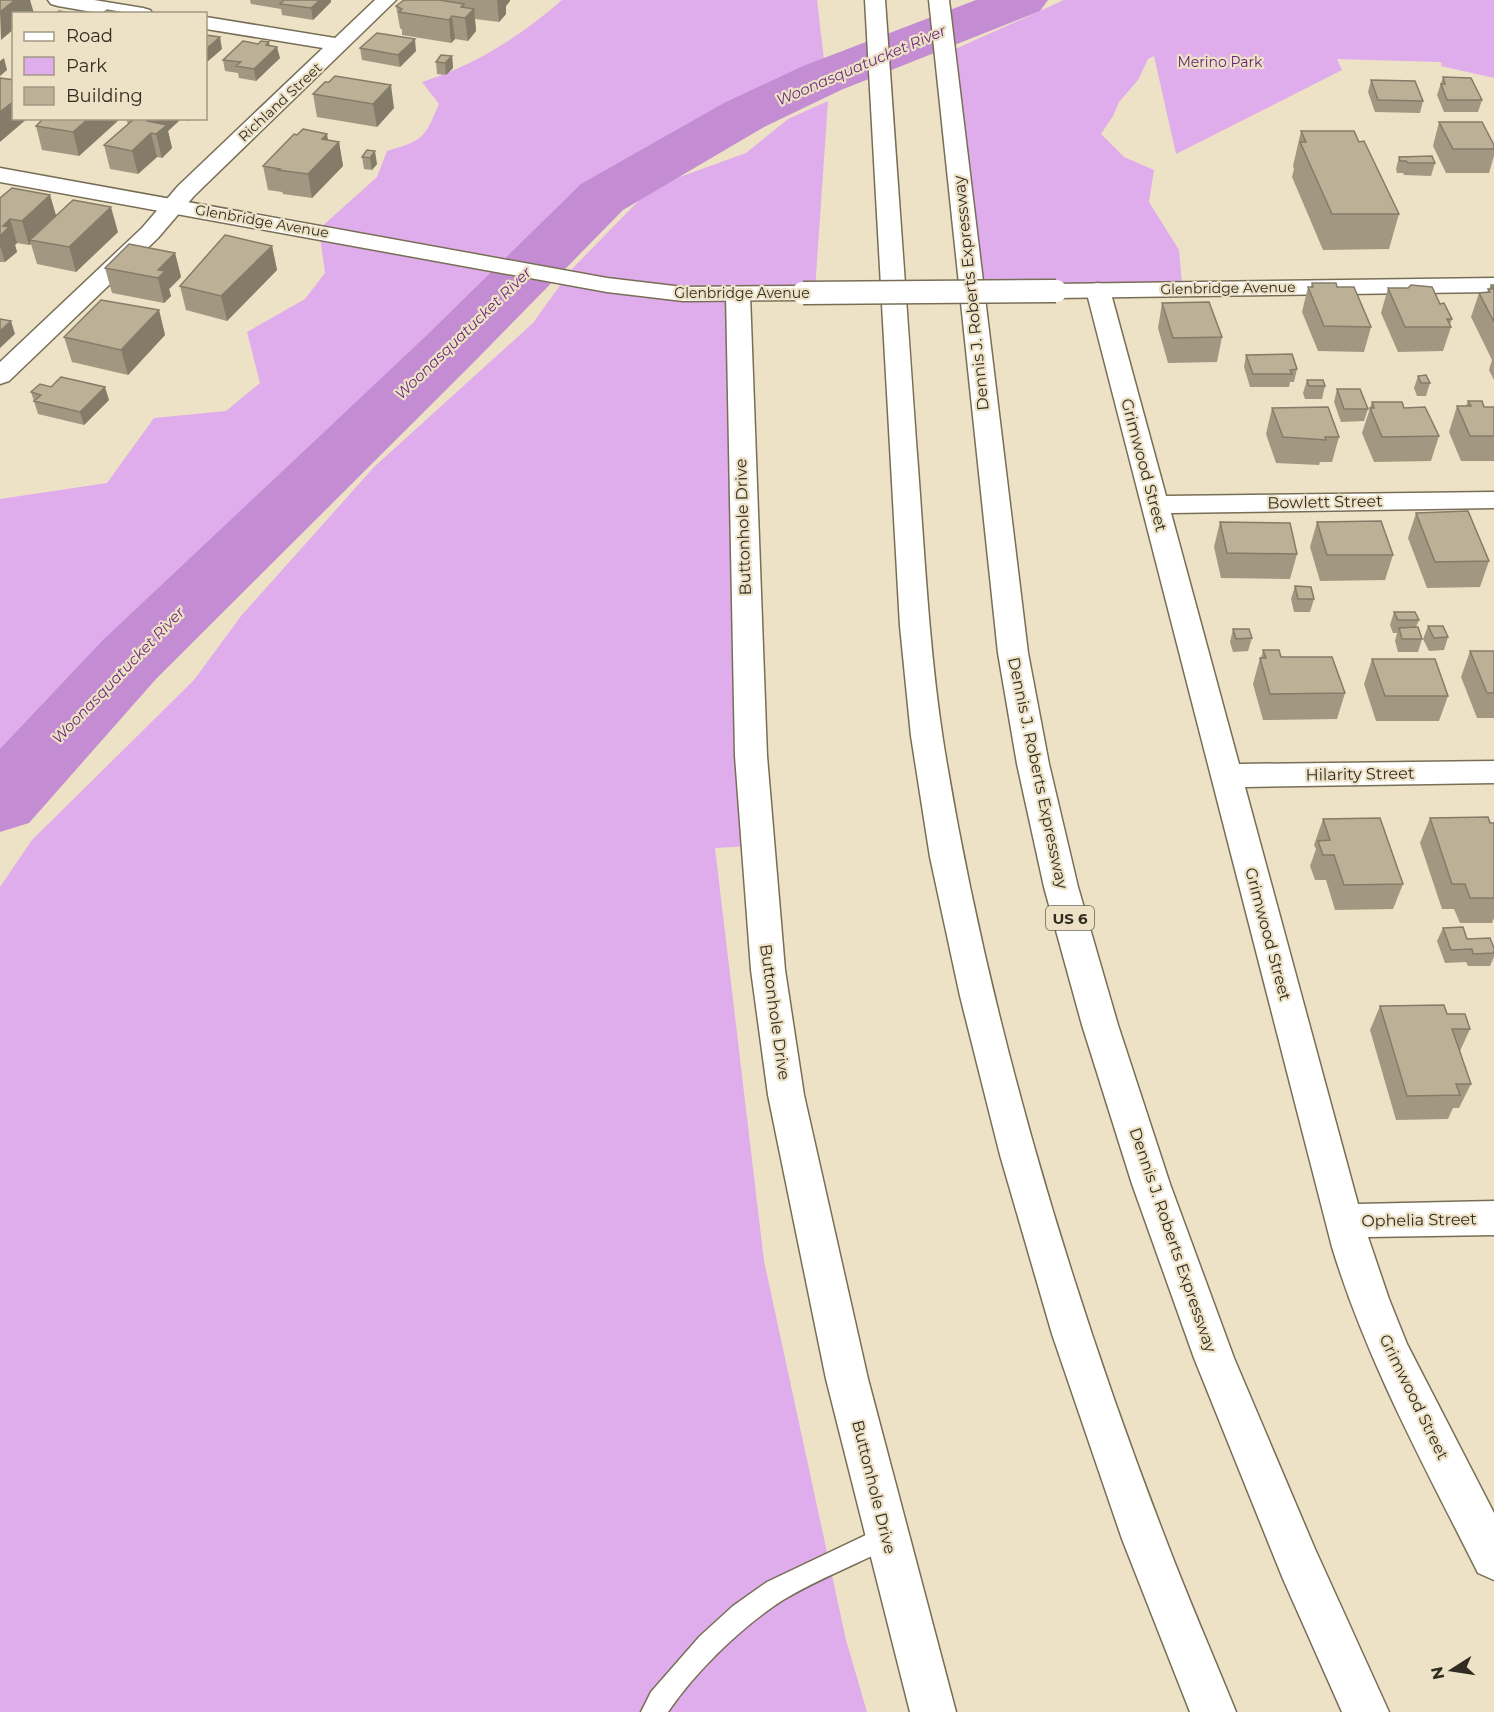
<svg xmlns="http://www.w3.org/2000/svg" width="1494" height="1712" viewBox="0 0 1494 1712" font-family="Montserrat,sans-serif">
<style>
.green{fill:#dfacec}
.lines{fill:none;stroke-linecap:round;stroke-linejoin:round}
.river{fill:#c48cd2;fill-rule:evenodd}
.lane-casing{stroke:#786e55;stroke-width:3}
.street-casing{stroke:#786e55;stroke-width:3}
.secondary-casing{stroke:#786e55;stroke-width:3}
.highway-casing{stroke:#786e55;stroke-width:3}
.lane{fill:#fff;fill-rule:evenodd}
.street{fill:#fff;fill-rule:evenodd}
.secondary{fill:#fff;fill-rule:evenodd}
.highway{fill:#fff;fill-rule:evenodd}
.secondary-bridge-casing{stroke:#786e55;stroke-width:25;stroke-linecap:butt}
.secondary-bridge{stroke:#fff;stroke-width:22}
.wall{fill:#a29881}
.shaded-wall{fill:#847c69}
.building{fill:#bcb196;stroke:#847c69;stroke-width:1.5}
.labels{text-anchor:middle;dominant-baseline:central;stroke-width:4.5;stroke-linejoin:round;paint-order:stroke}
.far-park-label{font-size:14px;fill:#631f73;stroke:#ede2c6}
.far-street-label{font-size:14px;fill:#312c22;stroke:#ede2c6}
.far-water-label{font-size:15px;font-style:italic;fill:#6e2b7f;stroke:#ede2c6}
.shield{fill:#ede2c6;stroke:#696353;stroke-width:1.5}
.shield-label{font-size:15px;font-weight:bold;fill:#312c22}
.street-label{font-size:16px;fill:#312c22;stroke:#ede2c6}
</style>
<rect width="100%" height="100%" fill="#ede2c6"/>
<path class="green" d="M562,0H817L824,60L786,76L631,170L589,190L506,261L466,327L407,372L235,545L135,637L24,766L0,786V499L107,483L154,418L226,411L260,383L247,332L305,299L325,273L319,229L377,177L387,151C424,140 424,139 439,104L422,82C474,66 521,36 562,0Z
M1064,0H1494V78L1441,66L1442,63L1439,62L1337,59L1342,70L1176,154L1154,56L1148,59L1138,80L1119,102L1113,116L1101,134L1124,157L1154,170L1149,202L1179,250L1182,284L985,292L980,279L951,51Z
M828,101L815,290L757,296L749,302L770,834L769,845L715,848L764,1261L846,1640L867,1712H0V887L32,840L194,680L241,616L374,467L533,323L571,270L652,187L746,153L788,119Z"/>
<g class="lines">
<path class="river" d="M976,0H1048L1040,11L841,90L764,127L623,210L471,365L156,679L29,823L0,832V749L102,641L425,337L581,184L724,103L803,66Z"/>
<defs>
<path id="lane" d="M887,1525L895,1529L899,1537L895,1545C859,1563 818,1579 783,1600C742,1626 695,1672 668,1712H641L651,1692L700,1636L733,1606L767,1582Z"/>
<path id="street" d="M48,0H94L143,8L150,10L153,14H104L58,6L51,4Z
M375,0H396L194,196L158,238L9,381L0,384V362L142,228L178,186L323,48L206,29V17L335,38Z
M1098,283L1107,285L1110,290L1166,496L1494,492V508L1171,513L1239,764L1494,761V783L1245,787L1358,1204L1494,1201V1235L1368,1237L1389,1299L1407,1344L1494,1513V1580L1478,1573C1425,1467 1367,1362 1332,1247L1086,290L1089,285Z
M738,287L747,289L750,294L767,756L785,970L804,1095L868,1379L956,1712H910L826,1379L768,1095L751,970L735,756L726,294L729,289Z"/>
<path id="secondary" d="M0,168L607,278L683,287L803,286L812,288L815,293L812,298L803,300L683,301L607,292L0,182Z
M1494,278V292L1056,298L1047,296L1044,291L1047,286L1056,284Z"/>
<path id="highway" d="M865,0H885C895,147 906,294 916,441C924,541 928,642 943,740C986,1009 1068,1286 1166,1540C1188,1598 1213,1655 1236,1712H1190L1122,1539L1052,1334L1000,1155L960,996L930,857L911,736L900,626Z
M929,0H949L1028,653L1049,764L1078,887L1118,1025L1170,1184L1234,1358L1315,1549L1389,1712H1342L1283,1579L1194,1358L1132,1184L1082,1025L1044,887L1017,764L998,653Z"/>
</defs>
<use href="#lane" class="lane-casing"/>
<use href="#street" class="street-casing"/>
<use href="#secondary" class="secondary-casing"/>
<use href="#highway" class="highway-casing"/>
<use href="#lane" class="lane"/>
<use href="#street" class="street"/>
<use href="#secondary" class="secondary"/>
<use href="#highway" class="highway"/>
<defs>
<path id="secondary-bridge" d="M803,293L1056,291"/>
</defs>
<use href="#secondary-bridge" class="secondary-bridge-casing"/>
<use href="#secondary-bridge" class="secondary-bridge"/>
</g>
<path class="wall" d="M250,0H331V2L313,20L282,15L281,9L251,4Z
M404,0H510V1L506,6V14L499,22L475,19L476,31L468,41L455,39L451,43L402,35V30L400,28L396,6Z
M269,42V45L280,58L256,81L239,78L238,73L225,71L223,60Z
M360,48L416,51L400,67L362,60Z
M452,56L453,68L446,75L437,74L436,62Z
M1443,77L1482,100L1478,112H1444L1437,95Z
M1371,80L1423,101L1420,113L1375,112L1368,92Z
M329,82L394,108L377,127L317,117L313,94Z
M44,118H121L79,156L42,150L36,126Z
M126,118H192L190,121L181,119L168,131L172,148L162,158L157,157L138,174L110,169L104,145L128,124Z
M1439,122L1494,145V156L1489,173H1446L1433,146Z
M1301,131L1359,142L1399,214L1389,249L1323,250L1292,177L1294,169L1293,166Z
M328,140L339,142L343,166L312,198L283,194L282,192L268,190L263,166Z
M367,150L377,164L372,170L364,169L362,157Z
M1399,157L1435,163L1431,176L1404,175L1403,173H1397L1396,169Z
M50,195L56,216L118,232L76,272L37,264L31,244L29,245L17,243L15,245L17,252L5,262H0V198Z
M272,246L277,270L227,321L186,310L180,286Z
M175,253L181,277L169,289L171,296L164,303L112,293L105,268Z
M1312,283L1371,327L1364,352L1318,351L1302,312L1308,287H1311Z
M1491,285H1494V380L1489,370L1492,360L1471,317L1479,293L1487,292Z
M1388,288L1440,304L1452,319L1450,324L1451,327L1443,351L1398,352L1381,313Z
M1162,303L1222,337L1217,362L1168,363L1158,328Z
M159,310L165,335L128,375L72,362L64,337Z
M1246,355L1297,369L1294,382H1290L1289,387H1250L1244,367Z
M1418,376L1430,383L1426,396H1417L1414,388Z
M1307,380L1325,386L1322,399H1305L1303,393Z
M1337,389L1368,409L1364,421L1341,422L1334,402Z
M31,392L109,400L84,425L38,414Z
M1468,401L1484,407H1494V461H1461L1449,432L1457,406H1466Z
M1372,402L1439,436L1431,461L1374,462L1362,433Z
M1272,408L1339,437L1332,462H1320L1319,465L1276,463L1266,434Z
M1416,513L1489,561L1480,587L1427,588L1408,538Z
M1220,522L1297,554L1290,579L1221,578L1214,547Z
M1317,522L1393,555L1385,580L1320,581L1310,547Z
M1295,586L1314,599L1310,612H1294L1291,599Z
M1394,612L1419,620L1416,627L1422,639L1418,652H1398L1395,641L1397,633H1393L1390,625Z
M1428,626L1448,637L1444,650L1429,651L1423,639Z
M1233,629L1252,638L1248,651L1233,652L1230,642Z
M1263,650L1281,657L1345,693L1337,719L1263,720L1253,684L1260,658H1261Z
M1470,651H1494V718H1477L1461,677Z
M1372,659L1448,696L1439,721H1376L1364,684Z
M1430,818L1494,823V918L1492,923H1460L1454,909H1442L1420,843Z
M1323,819L1403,884L1393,909L1335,910L1326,880H1315L1310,866L1316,849L1314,845Z
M1443,928L1467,939L1494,948V957L1490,966H1468L1466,962L1445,963L1437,941Z
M1380,1006L1447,1014L1470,1029L1460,1051L1471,1084L1459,1108H1453L1448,1119L1396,1120L1370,1030Z"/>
<path class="shaded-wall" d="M15,0H30L34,13L14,14V29L1,40L0,12Z
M320,0H331V2L313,20L311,8Z
M497,0H510V1L506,6V14L499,22Z
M464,4L466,17L474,9L476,31L468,41L465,18L461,7Z
M452,16L455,39L451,43L449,20Z
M220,37L222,49L206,63V49Z
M415,39L416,51L400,67L398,55Z
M269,42L271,53L277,47L280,58L256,81L254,69L266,45Z
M452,56L453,68L446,75L445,63Z
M4,58L7,70L0,76V61Z
M391,85L394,108L377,127L373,104Z
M14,101V118H28L0,142V112Z
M89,118H121L79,156L73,132Z
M149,118L181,119L168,131L172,148L162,158L156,134L151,133L157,157L138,174L132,151L147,121Z
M327,134L330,151L339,142L343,166L312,198L308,174L322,139Z
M375,151L377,164L372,170L370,158Z
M50,195L57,219L30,240L31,244L29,245L22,221Z
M111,207L118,232L76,272L69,247Z
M10,219L17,243L15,245L17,252L5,262L0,246V236L3,226Z
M272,246L277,270L227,321L221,296Z
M175,253L181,277L169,289L171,296L164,303L158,278V270Z
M159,310L165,335L128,375L121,350Z
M11,321L15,334L0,348V331Z
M105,387L109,400L84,425L80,412Z"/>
<path class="building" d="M0,0H15L0,12Z
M284,0H320L311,8L280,4Z
M404,0H439L464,4L461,7L474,9L465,18L452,16L449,20L399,12L402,9L396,6Z
M107,10L130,14H102Z
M59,11L76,14H55Z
M377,33L415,39L398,55L360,48Z
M206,35L220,37L206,49Z
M243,41L258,44L261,41L269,42L266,45L277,47L254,69L236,66L241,62L223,60Z
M441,55L452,56L445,63L436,62Z
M335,76L391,85L373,104L313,94L325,82H329Z
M1443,77L1471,78L1482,100H1447L1441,84H1445Z
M0,78L14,80V101L0,112Z
M1371,80L1415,81L1423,101L1378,100Z
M44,118H89L73,132L36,126Z
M134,119L149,118L147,121L167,125L156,134L151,133L132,151L104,145Z
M1439,122H1482L1494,145V149H1453Z
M303,129L327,134L322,139L339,142L308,174L278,170L280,169L263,166L294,134L297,135Z
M1301,131H1354L1359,142L1364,141L1399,214H1332L1300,142H1306Z
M367,150L375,151L370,158L362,157Z
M1432,156L1435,163H1408L1406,161H1400L1399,157Z
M12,188L50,195L22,221L10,219L3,226L9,227L0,236V198Z
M73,200L111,207L69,247L30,240Z
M225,235L272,246L221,296L180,286Z
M129,244L175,253L158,270L165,271L158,278L105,268Z
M1312,283H1336L1337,287H1354L1371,327L1324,326L1308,287H1313Z
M1411,285L1432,287L1440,304L1444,303L1452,319H1447L1451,327H1405L1388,288H1408Z
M1491,285H1494V322L1479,293L1490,292L1488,289H1493Z
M101,300L159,310L121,350L64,337Z
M1209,302L1222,337L1173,338L1162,303Z
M0,319L11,321L0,331Z
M1292,354L1297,369L1290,370L1292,374H1253L1246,355Z
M1426,375L1430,383H1421L1418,376Z
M61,377L105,387L80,412L34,401L41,395L31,392L40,384L51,387Z
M1307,380H1323L1325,386H1309Z
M1337,389H1360L1368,409H1344Z
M1468,401H1482L1484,407H1494V436H1470L1457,406H1471Z
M1372,402H1402L1404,408L1425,407L1439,436L1382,437L1370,408H1374Z
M1328,407L1339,437H1325L1326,440L1283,437L1272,408Z
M1468,511L1489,561L1435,562L1416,513Z
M1381,521L1393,555H1327L1317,522Z
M1220,522L1290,523L1297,554L1227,553Z
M1295,586L1311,587L1314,599H1298Z
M1394,612H1415L1419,620H1398Z
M1428,626H1443L1448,637L1434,638Z
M1418,627L1422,639H1402L1399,628Z
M1233,629H1249L1252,638L1236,639Z
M1263,650H1279L1281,657H1332L1345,693L1270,694L1260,658H1266Z
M1470,651H1494V693H1487Z
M1372,659H1435L1448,696H1385Z
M1488,817L1490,823H1494V898H1470L1465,884H1452L1430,818Z
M1380,818L1403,884L1344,885L1334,855H1323L1318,841L1330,840L1323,819Z
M1463,927L1467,939L1490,938L1494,948V953L1473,954L1472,949L1451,950L1443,928Z
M1444,1005L1447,1014H1465L1470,1029H1452L1471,1084H1456L1460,1095L1407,1096L1380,1006Z"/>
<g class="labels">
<g class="far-park-label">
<text x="1220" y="62">Merino Park</text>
</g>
<g class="far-street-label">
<text transform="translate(280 102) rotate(-43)">Richland Street</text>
<text transform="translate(262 221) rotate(10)">Glenbridge Avenue</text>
<text transform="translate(1228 288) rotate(-1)">Glenbridge Avenue</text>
<text x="742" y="293">Glenbridge Avenue</text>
</g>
<g class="far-water-label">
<text transform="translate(861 65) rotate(-23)">Woonasquatucket River</text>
<text transform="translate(463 333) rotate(-44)">Woonasquatucket River</text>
<text transform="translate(118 675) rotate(-46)">Woonasquatucket River</text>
</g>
<rect class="shield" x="1046" y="906" width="48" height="24" rx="4.5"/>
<g class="shield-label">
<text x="1070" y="918">US 6</text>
</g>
<g class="street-label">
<text transform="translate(971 293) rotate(-96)">Dennis J. Roberts Expressway</text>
<text transform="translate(1144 465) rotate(75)">Grimwood Street</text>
<text transform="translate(1325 502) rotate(-1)">Bowlett Street</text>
<text transform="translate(743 527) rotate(-92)">Buttonhole Drive</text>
<text transform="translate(1038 773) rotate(78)">Dennis J. Roberts Expressway</text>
<text transform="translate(1360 774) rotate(-1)">Hilarity Street</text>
<text transform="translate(1268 934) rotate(75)">Grimwood Street</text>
<text transform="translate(775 1012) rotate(82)">Buttonhole Drive</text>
<text transform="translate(1419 1220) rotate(-1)">Ophelia Street</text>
<text transform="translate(1173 1240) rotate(71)">Dennis J. Roberts Expressway</text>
<text transform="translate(1414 1397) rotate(64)">Grimwood Street</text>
<text transform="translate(874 1487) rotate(76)">Buttonhole Drive</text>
</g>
</g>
<rect x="12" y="12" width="195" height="108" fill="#ede2c6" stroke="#a29984" stroke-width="1.5"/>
<rect x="24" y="32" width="30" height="9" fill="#ffffff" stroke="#a29984" stroke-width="1.5"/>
<text x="66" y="42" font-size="18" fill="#312c22">Road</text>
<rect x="24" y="57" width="30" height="18" fill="#dfacec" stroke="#a29984" stroke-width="1.5"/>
<text x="66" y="72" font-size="18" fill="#312c22">Park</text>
<rect x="24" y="87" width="30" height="18" fill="#bcb196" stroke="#a29984" stroke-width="1.5"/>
<text x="66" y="102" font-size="18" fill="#312c22">Building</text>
<g transform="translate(1452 1670) rotate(258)" stroke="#ede2c6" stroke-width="4.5" paint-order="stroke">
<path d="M0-4.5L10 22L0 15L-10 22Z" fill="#312c22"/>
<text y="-9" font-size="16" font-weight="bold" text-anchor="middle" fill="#312c22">N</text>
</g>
</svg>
